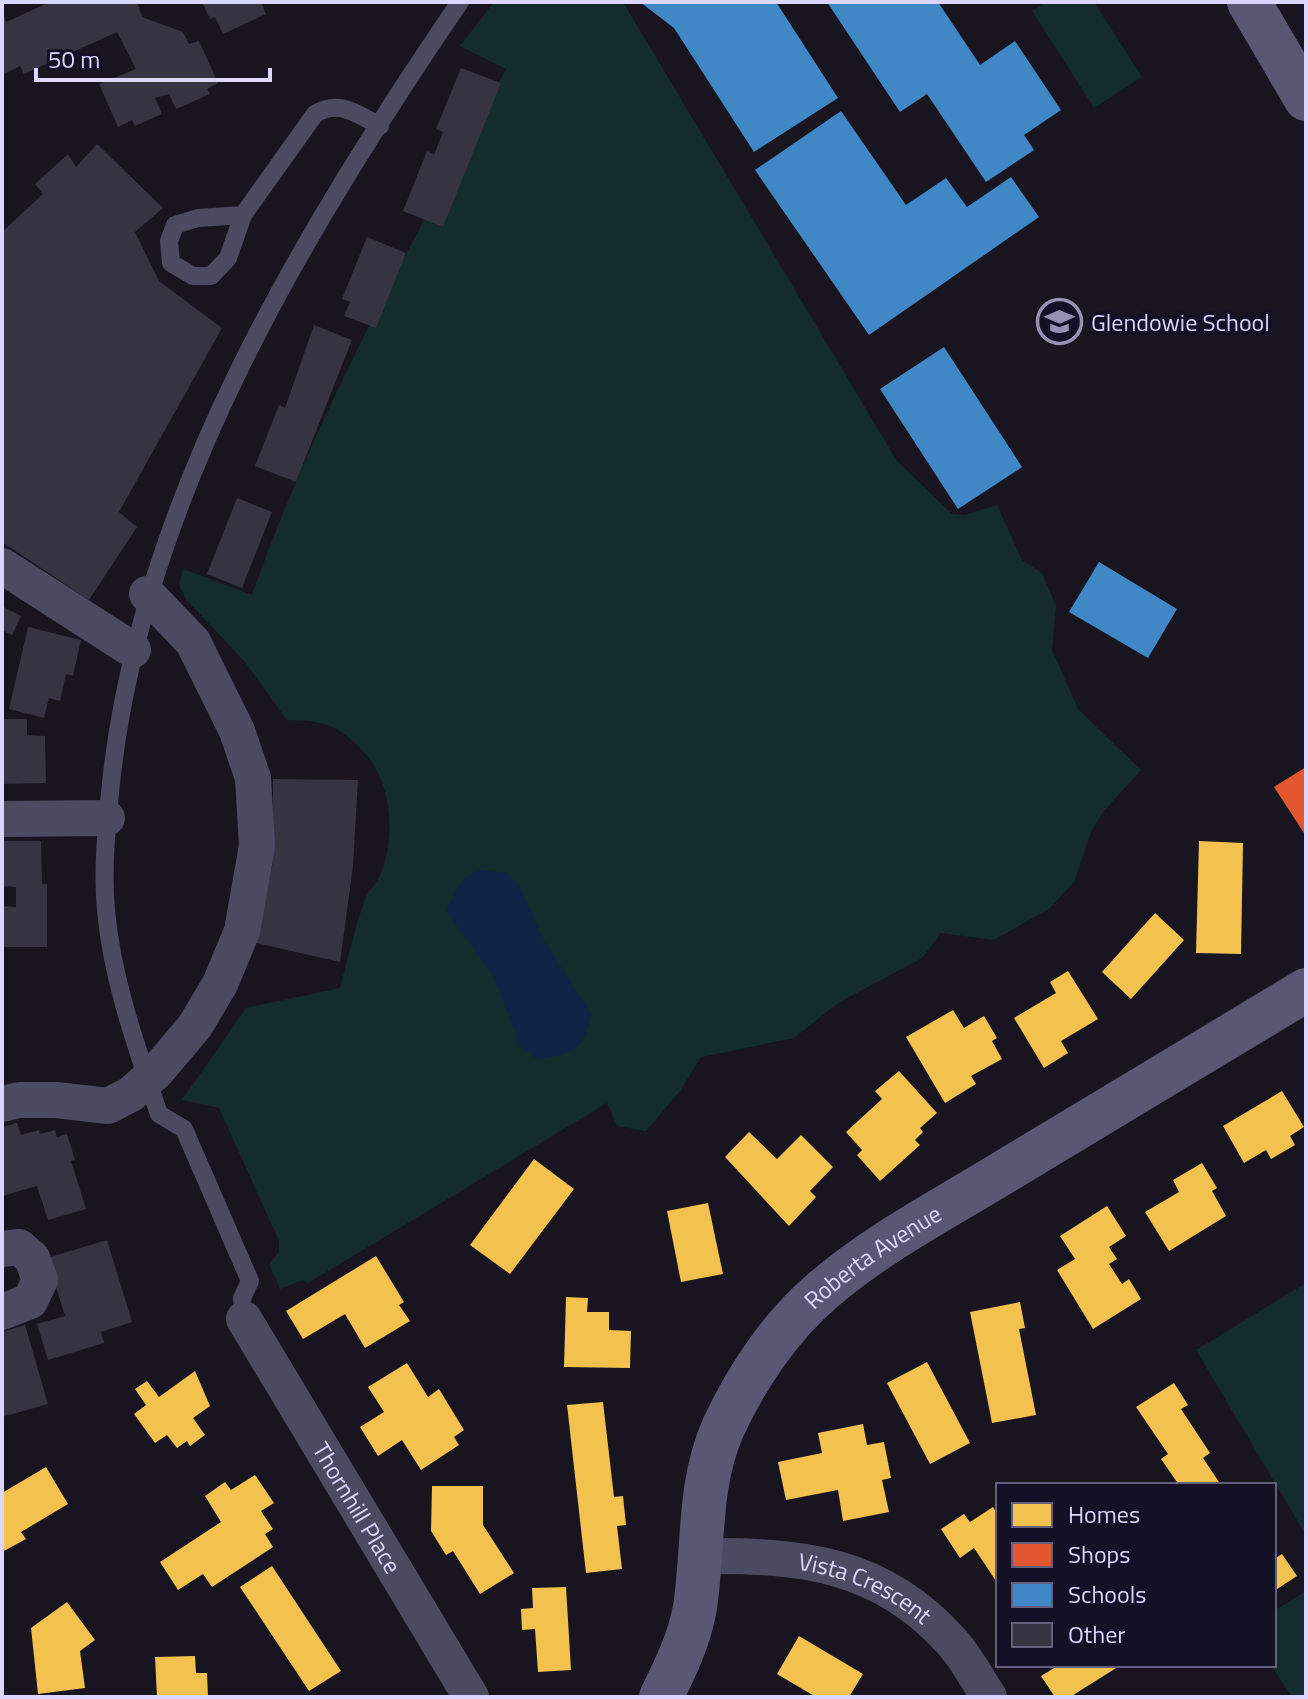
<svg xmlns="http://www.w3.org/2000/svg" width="1308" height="1699" viewBox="0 0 1308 1699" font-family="'Titillium Web',sans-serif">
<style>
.green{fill:#142c2d}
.water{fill:#112446}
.homes{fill:#f2c14e}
.shops{fill:#e4572e}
.schools{fill:#3f88c5}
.building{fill:#363343}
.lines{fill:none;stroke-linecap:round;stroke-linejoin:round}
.lane{stroke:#4b4a61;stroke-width:18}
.street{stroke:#4b4a61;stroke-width:36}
.secondary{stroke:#595773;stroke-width:44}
.labels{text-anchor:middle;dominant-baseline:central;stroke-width:8;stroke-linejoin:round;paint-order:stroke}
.poi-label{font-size:24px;fill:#dbd6fe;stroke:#141026;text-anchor:start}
.street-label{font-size:24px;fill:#dbd6fe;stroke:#141026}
</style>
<rect width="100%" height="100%" fill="#181521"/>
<path class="green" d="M494,2H623L897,461L952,514L965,515L997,505L1022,560L1042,573L1056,606L1052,650L1078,709L1141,770L1103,812L1091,832L1074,882L1049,909L994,940L941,933L922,958L838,1003L794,1038L701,1057L680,1091L646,1131L617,1126L607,1103L308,1283L303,1280L280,1289L269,1264L279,1252V1241L219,1108L182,1100L246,1008L340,988C348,958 355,927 365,899C369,889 378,882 381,873C396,833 392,782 363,751C336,723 323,721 287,720L245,662L186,599L179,585L183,569L252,595C317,410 413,241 506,69L460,46Z
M1046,2H1094L1142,77L1094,108L1032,11Z
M1306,1283V1535L1196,1350Z
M1306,1591V1697H1292L1271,1665H1274V1611Z"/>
<path class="water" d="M479,870L506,873L518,883L543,939L592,1014C582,1052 573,1055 535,1059L521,1047L495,979L446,910L463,879Z"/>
<path class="homes" d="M1199,841L1243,843L1241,954L1196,953Z
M1155,913L1184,940L1131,999L1102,972Z
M1068,971L1098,1019L1061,1041L1068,1053L1044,1068L1014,1018L1056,993L1050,982Z
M953,1010L964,1028L984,1016L997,1038L992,1041L1002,1059L971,1076L976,1084L945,1103L906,1037Z
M899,1071L937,1113L920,1128L923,1132L915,1140L920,1145L880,1181L857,1155L862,1150L846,1132L882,1099L875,1091Z
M1282,1091L1304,1127L1290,1136L1295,1145L1271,1159L1266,1150L1244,1163L1223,1126Z
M749,1132L777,1159L801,1135L833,1167L810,1191L816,1197L789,1226L725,1157Z
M534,1159L574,1189L510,1274L470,1245Z
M1202,1163L1217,1188L1212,1191L1226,1216L1169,1251L1145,1212L1179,1192L1173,1180Z
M708,1203L723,1274L681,1282L667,1211Z
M1107,1206L1126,1236L1109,1247L1117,1259L1109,1264L1122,1284L1129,1279L1141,1299L1093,1329L1057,1270L1075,1259L1060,1236Z
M376,1256L404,1302L399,1305L410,1321L365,1348L345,1314L303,1339L286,1311Z
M566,1297L588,1298L587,1312H609V1330L631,1331L630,1368L564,1367Z
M1020,1302L1025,1328L1019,1329L1036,1415L992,1423L970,1312Z
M927,1362L970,1443L930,1464L887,1383Z
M407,1363L428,1397L439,1389L464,1430L454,1437L459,1445L421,1470L402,1440L378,1456L360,1427L384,1412L368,1387Z
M195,1371L210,1406L193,1418L205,1435L190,1446L187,1441L177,1448L167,1435L155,1443L134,1414L146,1405L135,1389L147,1381L159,1397Z
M1174,1383L1188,1405L1181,1409L1210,1453L1203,1458L1221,1485H1179L1161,1459L1168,1454L1136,1407Z
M603,1402L614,1497L623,1496L626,1525L617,1526L622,1569L586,1573L567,1405Z
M863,1424L867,1445L884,1442L891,1478L882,1480L889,1512L843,1521L838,1490L786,1500L778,1462L822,1453L818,1433Z
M46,1467L68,1504L21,1532L26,1539L2,1552V1493Z
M255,1475L274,1503L261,1511L273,1529L265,1534L273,1547L212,1587L203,1574L178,1590L160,1562L221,1522L205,1496L225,1482L231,1490Z
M432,1486H483V1525L514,1573L480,1594L453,1551L446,1555L431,1531Z
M993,1507L998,1515V1584L974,1548L960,1558L941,1529L964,1514L970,1522Z
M1282,1554L1297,1576L1274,1591V1559Z
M272,1566L341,1671L309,1691L240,1587Z
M566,1587L571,1670L538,1672L535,1629L522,1630L521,1609L533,1608L532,1588Z
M67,1602L95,1640L80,1651L85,1688L38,1694L31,1628Z
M799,1636L863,1674L849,1697H816L777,1674Z
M195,1656L196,1673H207L208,1697H157L155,1657Z
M1059,1665H1121L1070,1697H1055L1041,1676Z"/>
<path class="shops" d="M1306,767V836L1274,787Z"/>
<path class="schools" d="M640,2H776L838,98L754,152L674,28Z
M827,2H938L980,65L1015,41L1061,110L1024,135L1034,150L986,182L927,94L900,112Z
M841,111L906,205L946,178L967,207L1011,177L1039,217L869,335L755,170Z
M944,347L1022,467L958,509L880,389Z
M1099,562L1177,609L1148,658L1069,612Z"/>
<path class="building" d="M50,2H137L142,17L183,32L189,44L199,41L218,83L207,89L210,94L176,109L169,94L155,98L162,114L135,126L132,120L118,127L99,84L136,69L117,32L24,74L20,66L2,75V11L6,22Z
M202,2H261L266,14L223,34L215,17L210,19Z
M461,68L501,83L443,227L403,211L427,151L434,155L443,132L436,129Z
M97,144L163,208L135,232L159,281L222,328L119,512L137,527L89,600L2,542V232L43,194L35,184L68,154L76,167Z
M367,237L406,253L376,328L344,316L350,302L342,299Z
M314,325L352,340L296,482L255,466L279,405L285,408Z
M237,498L272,512L242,588L207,574Z
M2,606L21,616L12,635L2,630Z
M28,627L81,640L73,676L66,674L60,701L49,698L44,718L9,709Z
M2,719H27V735L45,736L46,783L2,784Z
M273,779L358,780L353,866L340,962L252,942L273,862Z
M2,841H41L42,884H47V947H2V906L16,907V887L2,886Z
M17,1123L21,1135L39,1130L40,1134L55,1130L57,1137L67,1134L75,1160L71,1161L86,1209L48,1220L37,1186L2,1196V1127Z
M107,1240L132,1322L101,1332L104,1343L48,1360L37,1324L65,1316L47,1258Z
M25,1325L48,1404L2,1417V1332Z"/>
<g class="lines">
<path class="lane" d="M243,215L198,218L175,225L169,241L171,263L193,276H211L228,258L243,215L315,114C339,99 357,114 380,126
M244,1319L242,1298L250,1281L184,1129L159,1114C137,1048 112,980 106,910C102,869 107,824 111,783C141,499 302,234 460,2"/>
<g class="street">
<path d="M2,566L133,650"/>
<path d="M2,819L107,818"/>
<path d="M2,1104L19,1100H56L108,1106L131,1094L157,1071L195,1026L220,984L242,931L257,846L253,778L237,731L193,642L147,594"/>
<path d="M2,1249L19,1247L32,1258L40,1280L30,1301L2,1312"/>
<path id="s1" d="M244,1319L471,1697"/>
<path id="s2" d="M701,1556C801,1555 881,1563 951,1641C966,1657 977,1679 989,1697"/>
</g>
<g class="secondary">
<path d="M1249,2L1306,99"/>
<path id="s3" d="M661,1697C675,1669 690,1638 695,1607C704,1547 698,1484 723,1428C746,1378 780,1327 822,1291C875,1245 940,1211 999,1175C1101,1113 1204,1052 1306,990"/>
</g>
</g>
<defs>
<symbol id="school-ring" viewBox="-11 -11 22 22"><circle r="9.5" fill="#141026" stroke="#9792b1" stroke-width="1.5"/><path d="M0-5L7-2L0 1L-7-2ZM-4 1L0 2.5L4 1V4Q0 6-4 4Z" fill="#9792b1"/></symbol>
</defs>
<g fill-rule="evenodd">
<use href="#school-ring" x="1034" y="296" width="51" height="51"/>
</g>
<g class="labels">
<g class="poi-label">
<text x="1091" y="322">Glendowie School</text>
</g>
<g class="street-label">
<text stroke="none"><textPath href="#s3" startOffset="510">Roberta Avenue</textPath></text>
<text stroke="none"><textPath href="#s1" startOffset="220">Thornhill Place</textPath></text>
<text stroke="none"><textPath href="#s2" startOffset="170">Vista Crescent</textPath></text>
</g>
</g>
<rect width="1308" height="1699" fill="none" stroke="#dbd6fe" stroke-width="8"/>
<rect x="996" y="1483" width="280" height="184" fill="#141026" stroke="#645f7c" stroke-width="2"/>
<rect x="1012" y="1503" width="40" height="24" fill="#f2c14e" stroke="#645f7c" stroke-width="2"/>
<text x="1068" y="1523" font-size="24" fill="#dbd6fe">Homes</text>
<rect x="1012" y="1543" width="40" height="24" fill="#e4572e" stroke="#645f7c" stroke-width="2"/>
<text x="1068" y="1563" font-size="24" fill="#dbd6fe">Shops</text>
<rect x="1012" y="1583" width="40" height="24" fill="#3f88c5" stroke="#645f7c" stroke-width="2"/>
<text x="1068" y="1603" font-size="24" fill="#dbd6fe">Schools</text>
<rect x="1012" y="1623" width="40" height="24" fill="#363343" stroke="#645f7c" stroke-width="2"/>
<text x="1068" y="1643" font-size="24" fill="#dbd6fe">Other</text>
<path d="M36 68v12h234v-12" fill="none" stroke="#dbd6fe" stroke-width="4"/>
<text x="48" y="68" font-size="24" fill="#dbd6fe" stroke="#141026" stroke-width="6" paint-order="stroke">50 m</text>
</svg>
